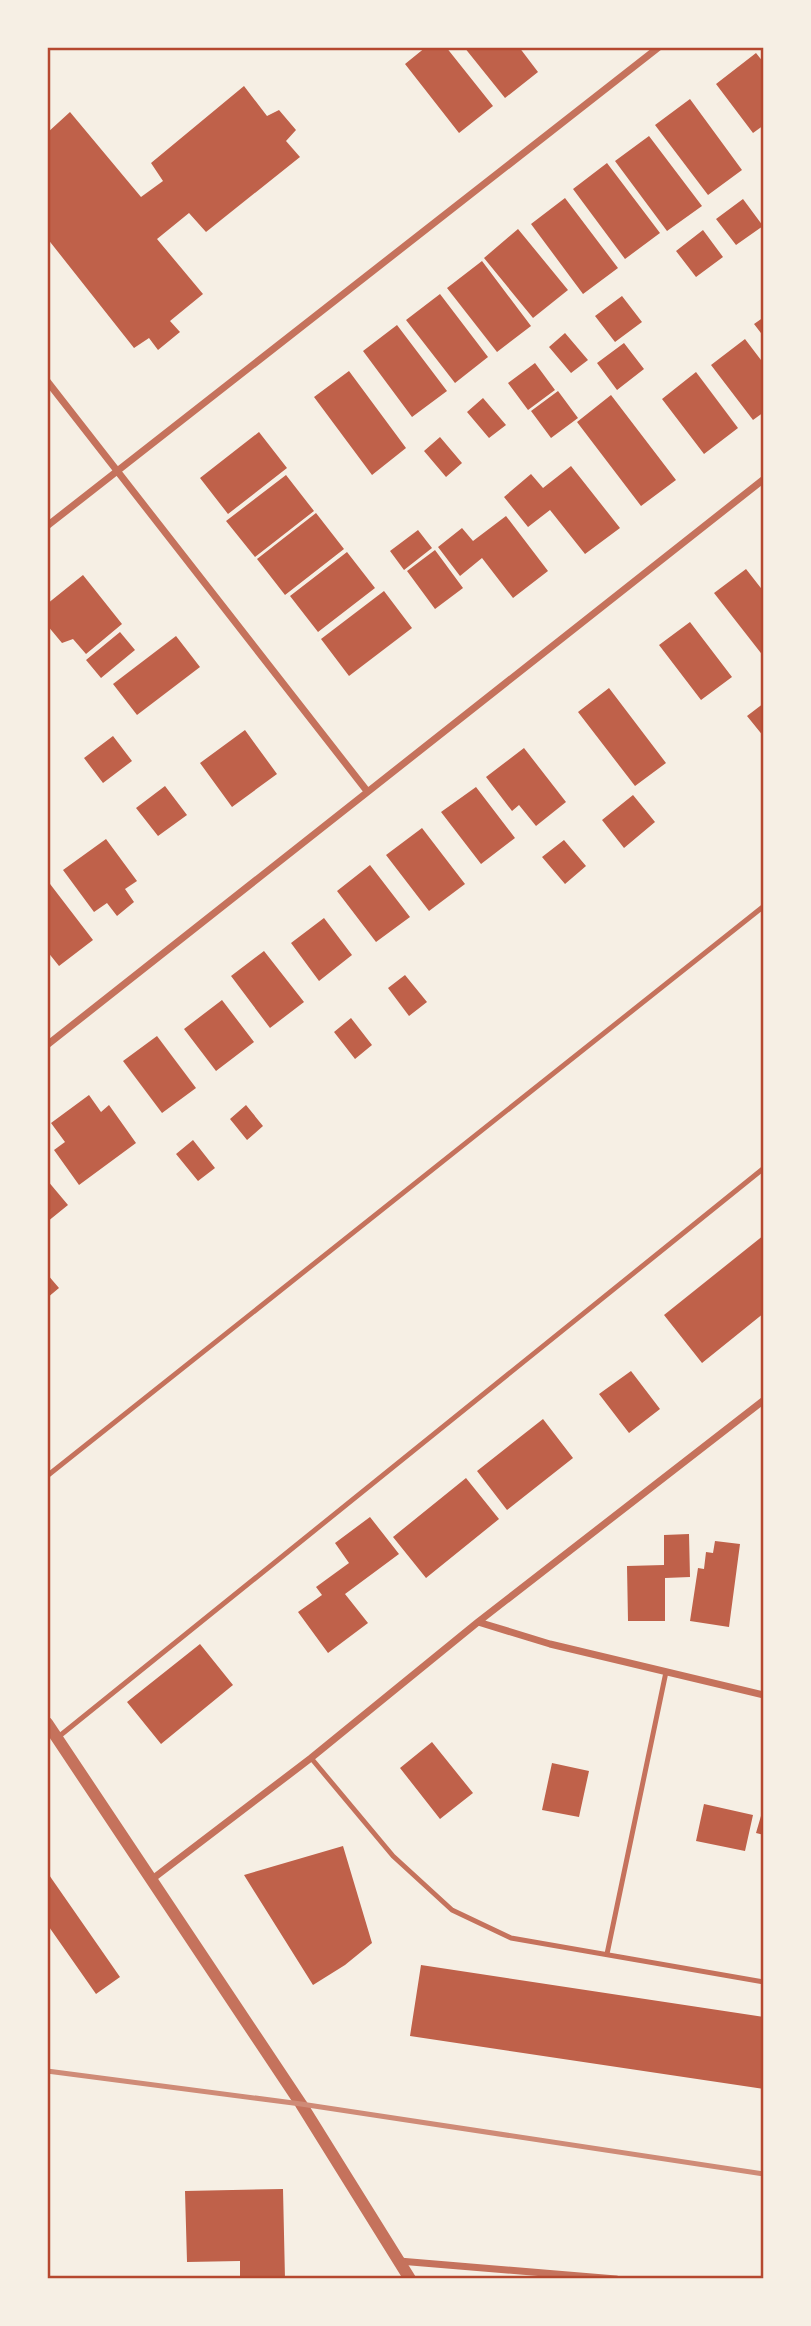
<svg xmlns="http://www.w3.org/2000/svg" width="811" height="2326" viewBox="0 0 811 2326" font-family="'Sofia Sans Condensed',sans-serif">
<style>
.building{fill:#bf614a}
.lines{fill:none;stroke-linecap:round;stroke-linejoin:round}
.service{stroke:#c5725c;stroke-width:5}
.minor{stroke:#c5725c;stroke-width:7}
.tertiary{stroke:#c5725c;stroke-width:12}
.rail{stroke:#cf8b77;stroke-width:5}
.neatline{fill:none;stroke:#b5482f;stroke-width:2.5}
</style>
<rect width="100%" height="100%" fill="#f6efe4"/>
<path class="building" d="M426,47H446L493,106L459,133L405,64Z
M464,47H519L538,72L505,98Z
M756,53L764,63V125L753,133L716,84Z
M244,86L267,116L279,110L296,130L286,141L300,157L206,232L189,213L157,239L203,294L170,321L180,332L158,350L149,338L134,348L47,238V133L70,112L141,197L163,181L151,163Z
M690,99L742,170L708,195L655,125Z
M649,136L702,206L667,231L615,161Z
M607,163L660,233L625,259L573,189Z
M565,198L618,268L583,294L531,224Z
M743,199L763,226L736,245L716,219Z
M518,229L568,290L533,318L484,258Z
M703,230L723,257L696,277L676,251Z
M482,261L531,326L497,352L447,288Z
M440,294L488,357L455,383L406,320Z
M622,296L642,322L615,342L595,316Z
M764,317V337L754,324Z
M397,325L447,391L412,417L363,351Z
M565,333L588,360L571,373L549,347Z
M745,339L764,364V412L753,420L711,365Z
M624,343L644,369L617,390L597,363Z
M535,363L555,390L528,410L508,383Z
M349,371L406,448L372,475L314,397Z
M696,372L738,428L704,454L662,399Z
M558,391L578,418L551,438L531,411Z
M611,395L676,480L641,506L577,422Z
M483,398L506,425L489,438L467,412Z
M259,432L287,468L228,514L200,478Z
M440,437L462,463L446,477L424,451Z
M571,466L620,528L585,554L550,510L528,527L504,497L531,474L543,488Z
M286,475L314,511L255,557L226,521Z
M316,513L344,549L285,595L257,559Z
M506,516L548,571L513,598L482,558L460,576L438,547L462,528L473,541Z
M418,530L432,548L404,570L390,551Z
M435,550L463,588L435,609L407,571Z
M347,552L375,588L318,632L290,596Z
M746,569L764,592V657L714,593Z
M83,575L122,624L86,654L73,639L62,643L47,625V604Z
M384,591L412,628L349,676L321,639Z
M690,622L732,677L701,700L659,645Z
M120,632L135,650L101,678L86,660Z
M176,636L200,667L137,715L113,684Z
M609,688L666,763L635,786L578,712Z
M764,703V737L747,716Z
M245,730L277,774L232,807L200,763Z
M113,736L132,761L103,783L84,758Z
M524,748L566,802L536,826L519,805L512,811L486,777Z
M165,786L187,815L158,836L136,808Z
M476,787L515,838L481,864L441,812Z
M633,795L655,822L624,848L602,820Z
M422,828L465,884L429,911L386,855Z
M106,839L137,881L125,889L134,902L117,916L107,903L94,912L63,870Z
M564,840L586,866L565,884L542,857Z
M370,865L410,917L376,942L337,891Z
M47,880L93,940L59,966L47,951Z
M324,918L352,955L319,981L291,943Z
M264,951L304,1002L270,1028L231,976Z
M405,975L427,1002L409,1016L388,988Z
M222,1000L254,1042L216,1071L184,1029Z
M351,1018L372,1045L355,1059L334,1032Z
M157,1036L196,1088L162,1113L123,1061Z
M89,1095L101,1112L109,1105L136,1143L79,1185L54,1150L65,1142L51,1123Z
M246,1105L263,1126L247,1140L230,1119Z
M193,1140L215,1168L198,1181L176,1154Z
M47,1180L68,1205L47,1222Z
M764,1235V1313L702,1363L664,1315Z
M47,1274L59,1288L47,1298Z
M631,1371L660,1409L629,1433L599,1394Z
M543,1419L573,1458L507,1510L477,1471Z
M466,1478L499,1519L426,1578L393,1537Z
M370,1517L399,1554L345,1594L368,1623L328,1653L298,1612L322,1595L316,1587L349,1563L335,1543Z
M689,1534L690,1577L665,1578V1621H628L627,1566L664,1565V1535Z
M715,1541L740,1544L729,1627L690,1621L698,1568L704,1569L706,1552L713,1553Z
M200,1644L233,1685L161,1744L127,1702Z
M432,1742L473,1793L440,1819L400,1768Z
M552,1763L589,1771L579,1817L542,1810Z
M704,1804L753,1815L745,1851L696,1841Z
M763,1809H764V1835L756,1833Z
M343,1846L372,1943L345,1965L313,1985L244,1875Z
M47,1872L120,1977L96,1994L47,1924Z
M421,1965L764,2017V2089L410,2036Z
M283,2189L285,2279H240V2261L187,2262L185,2191Z"/>
<g class="lines">
<path class="service" d="M47,1476L764,906
M57,1738L764,1168
M311,1758L393,1856L452,1910L511,1938L764,1982
M607,1954L666,1672"/>
<path class="minor" d="M47,381L367,791
M47,526L659,47
M47,1045L764,479
M478,1622L550,1644L764,1695
M151,1880L311,1758L478,1622L764,1400
M399,2261L616,2279"/>
<path class="tertiary" d="M47,1723L301,2104L410,2279"/>
<path class="rail" d="M47,2071L301,2104L764,2174"/>
</g>
<rect width="811" height="2326" fill="none" stroke="#f6efe4" stroke-width="98"/>
<rect x="49" y="49" width="713" height="2228" class="neatline"/>
</svg>
